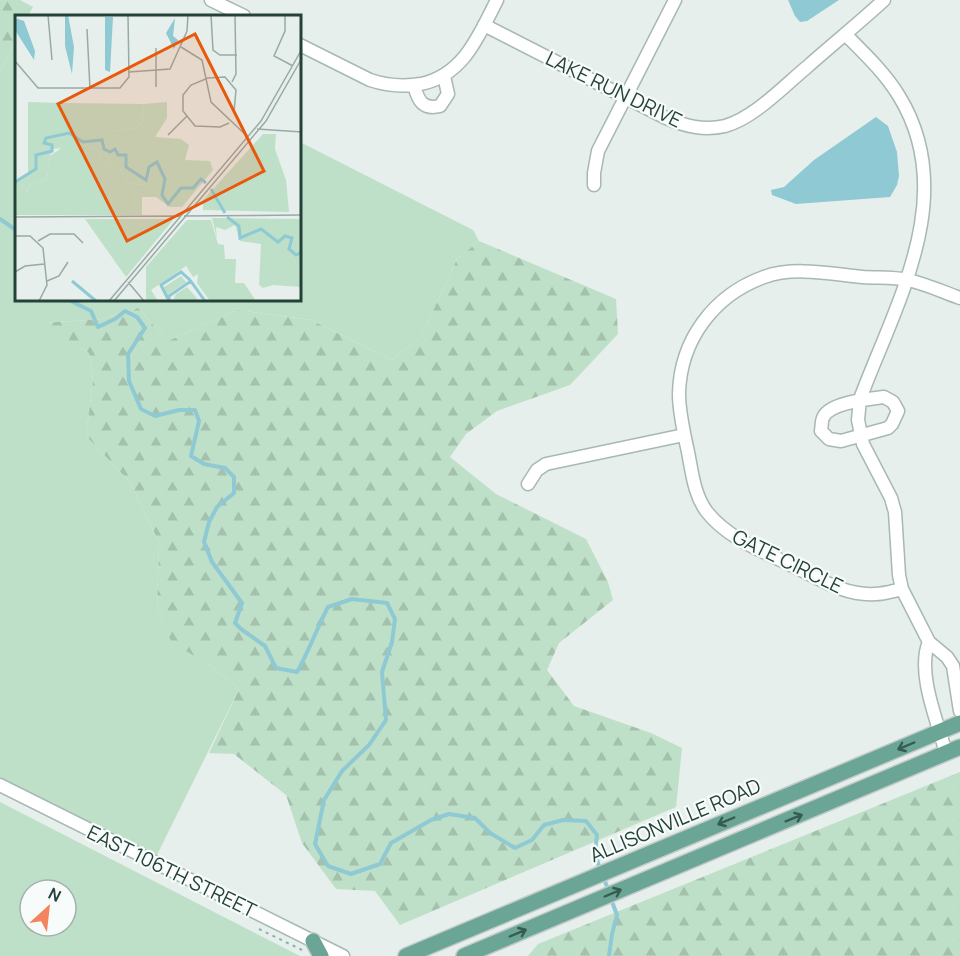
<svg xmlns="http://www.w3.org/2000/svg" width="960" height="956" viewBox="0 0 960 956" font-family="Manrope,sans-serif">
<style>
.green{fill:#bfe0c8;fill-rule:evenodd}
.forest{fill:url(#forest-firs)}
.water{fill:#8ec9d4}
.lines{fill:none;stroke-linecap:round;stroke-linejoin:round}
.stream{stroke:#8ec9d4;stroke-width:4}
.minor-casing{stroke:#a8b8b2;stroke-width:15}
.major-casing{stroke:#c2cac8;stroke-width:18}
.path{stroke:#86b3a5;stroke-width:2;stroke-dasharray:3 4.5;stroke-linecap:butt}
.minor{stroke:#fff;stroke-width:12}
.major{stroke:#6aa596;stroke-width:15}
.oneway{stroke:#365b51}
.labels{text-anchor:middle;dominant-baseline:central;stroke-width:4.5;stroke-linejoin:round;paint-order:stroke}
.street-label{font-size:20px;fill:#24423a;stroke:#f7fbf9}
.inset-river{fill:none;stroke:#8ec9d4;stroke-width:3}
.inset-road{fill:none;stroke:#98aaa4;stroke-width:1.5}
.view{fill:#e8590c;fill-opacity:0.15;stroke:#e8590c;stroke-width:3}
.inset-edge{fill:none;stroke:#24423a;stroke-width:3}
</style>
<defs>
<pattern id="forest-firs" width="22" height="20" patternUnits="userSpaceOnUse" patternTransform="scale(1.5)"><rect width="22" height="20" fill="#bfe0c8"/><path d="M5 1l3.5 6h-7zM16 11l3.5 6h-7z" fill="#a4c1ad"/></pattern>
</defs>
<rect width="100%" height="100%" fill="#e6efeb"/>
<path class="green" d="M16,40V300H300V142L473,230L479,241L457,259L421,337L392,360L311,320L237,310L168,341L138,308L102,319L43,323L89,353L93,380L86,436L130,482L159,542L157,611L172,642L210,665L239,689L156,857L0,779V73Z
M0,802L300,956H0ZM30,890H66V926H30Z"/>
<path class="forest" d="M0,0H20L33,7L28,16H16V40L0,73Z
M479,241L616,299L618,334L570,385L497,411L466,434L450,457L496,494L586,539L608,582L613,600L559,643L547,670L574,706L651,733L682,748L676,807L400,925L375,891L336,889L302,843L286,795L234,754L209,753L239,689L210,665L172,643L157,611L159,542L130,482L86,436L93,380L89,353L42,323L102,319L138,308L168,341L237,310L311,320L392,360L421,337L457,259Z
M960,772V956H528L538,944Z"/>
<path class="water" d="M788,0H839L807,21L800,22L795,16Z
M876,117L888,126L897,152L899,176L897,185L890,197L796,204L772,195L771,190L784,187L814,160Z"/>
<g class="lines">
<path class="stream" d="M0,219L16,230
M69,300L91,311L98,327L115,319L125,311L137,317L145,328L128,354L129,381L141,409L155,416L179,410H195L199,421L191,456L204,464L225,468L234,477V493L217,507L209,522L204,542L212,562L242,603L235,623L241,629L265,646L276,668L297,672C309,651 317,628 328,607L352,599L387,603L395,619L392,642L382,672L386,720L369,745L342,771L324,800L315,844L328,866L351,874L380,864L391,843L431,820L449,814L475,818L490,833L515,848L532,840L544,825L563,820L586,821L597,835L595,854L600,869
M603,876L609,892
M609,956L612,934L617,915L611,899"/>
<defs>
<path id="minor" d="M211,0L244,16
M484,25L666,118C685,126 704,131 725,126C754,118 784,86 807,67C833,44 859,23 884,0
M845,34C864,53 885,73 899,96C960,195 896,303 860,399L858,420L863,444L891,498L895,512L899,575L902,589L929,642L947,657L953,666L960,711
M300,45L370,80C388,86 403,87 421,84C464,75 479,35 497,0
M414,85C418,101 423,110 440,106L448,94L444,76
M594,185V173L598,151L675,0
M884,397L893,402L898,411L892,424L888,428L841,441L829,439L821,431C822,426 821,420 824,416C832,402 870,399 884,397Z
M528,484L537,470L546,464L684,435
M902,589C893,591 884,594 875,594C845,596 820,579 795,567C765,552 728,539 707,512C694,495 692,472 688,452C684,433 679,413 679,394C680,340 714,295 764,277C794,266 832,274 863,277C878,278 894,277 908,280C926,284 943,292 960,298
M929,642C916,672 938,723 946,753
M0,785L343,956"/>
<path id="major" d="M313,941L321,956
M406,956L960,723
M464,956L960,747"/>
</defs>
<use href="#minor" class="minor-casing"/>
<use href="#major" class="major-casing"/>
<path class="path" d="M259,929L302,950"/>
<use href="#minor" class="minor"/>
<use href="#major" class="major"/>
</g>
<defs><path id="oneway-shaft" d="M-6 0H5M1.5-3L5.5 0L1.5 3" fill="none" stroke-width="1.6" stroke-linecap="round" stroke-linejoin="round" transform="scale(1.5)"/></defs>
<g class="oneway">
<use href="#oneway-shaft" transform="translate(906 746) rotate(157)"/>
<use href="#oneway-shaft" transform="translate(794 818) rotate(-22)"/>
<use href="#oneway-shaft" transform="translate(726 821) rotate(157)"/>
<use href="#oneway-shaft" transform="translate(613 893) rotate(-23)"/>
<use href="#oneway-shaft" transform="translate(518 933) rotate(-23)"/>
</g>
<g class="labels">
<g class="street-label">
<text transform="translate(614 89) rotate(26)">LAKE RUN DRIVE</text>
<text transform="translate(788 561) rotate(26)">GATE CIRCLE</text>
<text transform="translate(675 820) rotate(-23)">ALLISONVILLE ROAD</text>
<text transform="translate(172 871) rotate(26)">EAST 106TH STREET</text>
</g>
</g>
<g transform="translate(15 15)">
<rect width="286" height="286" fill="#e6efeb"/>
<path d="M48,88L129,89L125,112L99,116L91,126L85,123L73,132L81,133L87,145L105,155L114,168L127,170V200H0L2,171L7,169L12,177L14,171L32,164L35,141L48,132ZM70,204H156L158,205L111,262ZM172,205H196L203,229L209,230L210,244H221L220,268H229L241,286H195L182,268L183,259L178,262L171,251L136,275L143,286H131V252ZM166,261L171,267L152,280L149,272ZM172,272L184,286H158L161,279Z" fill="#bfe0c8"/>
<path d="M13,87L48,88V133L39,134L35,141L32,164L14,171L12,177L7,169L0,175V167L13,160ZM152,87V103L140,122L166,124L174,130L170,145L195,146L198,155L167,192H155L141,182H127V170L114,168L105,155L87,145L81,133L72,132L85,123L91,125L99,116L125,112L129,89ZM248,119H261L260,134L271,165L274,197L188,195V185ZM197,203L286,204V272L258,270L248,273L244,270L246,229L225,226L220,210L210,215L201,212L202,224Z" fill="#bfe0c8"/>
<path d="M53,0L59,32L57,59L50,31V1ZM90,2H98L95,57L90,55ZM0,3L9,6L20,36L19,45L0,15ZM160,3L158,21L163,25L159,34L151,18Z" fill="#8ec9d4"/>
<path class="inset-river" d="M0,167L21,154V140L37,136V130L29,128L31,123L54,118L68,127L87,125L89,134L95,137L100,134L103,140H111V152L131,165L134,152L142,147L150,164L147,180L153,189L166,173H178L186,164L191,168M196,174L210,198M212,202L224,211L225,223L246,214L263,227L270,221L277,223L274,234L281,240L287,237M175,265L190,286M57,266L81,286M154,286L146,270L166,257L175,265M154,286V281L176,266"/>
<path class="inset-road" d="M33,0L37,45M196,0L198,35L205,40H222M270,0V16L259,41L278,51M72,14L75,74M166,32L187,45L196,87L233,122M0,46L23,73H105L114,62L113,0M114,57L155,54L172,16L173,0M217,67L221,59L220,0M141,72V33M214,108L205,112L180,111L168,96V80L176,70L193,63L210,62L221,75L219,97M242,114L287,117M153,120L172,101M169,201L287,200M0,202L165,201M0,221H15L28,233L32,270L24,286M23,226L35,219H59L68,228M0,257L10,251L29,249M32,266L44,261L53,247M113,267L129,286M94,286L246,106L287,34M99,286L251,106L287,43"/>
<path class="view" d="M180,19L249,156L112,226L43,89Z"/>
<rect width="286" height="286" class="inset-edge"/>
</g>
<g transform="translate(48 908) rotate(27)"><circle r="28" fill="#f7fbf9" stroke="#a3b1ad" stroke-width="1.5"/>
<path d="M0-4.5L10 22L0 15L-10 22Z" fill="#f4845f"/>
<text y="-9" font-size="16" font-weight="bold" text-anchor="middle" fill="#24423a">N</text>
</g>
</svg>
